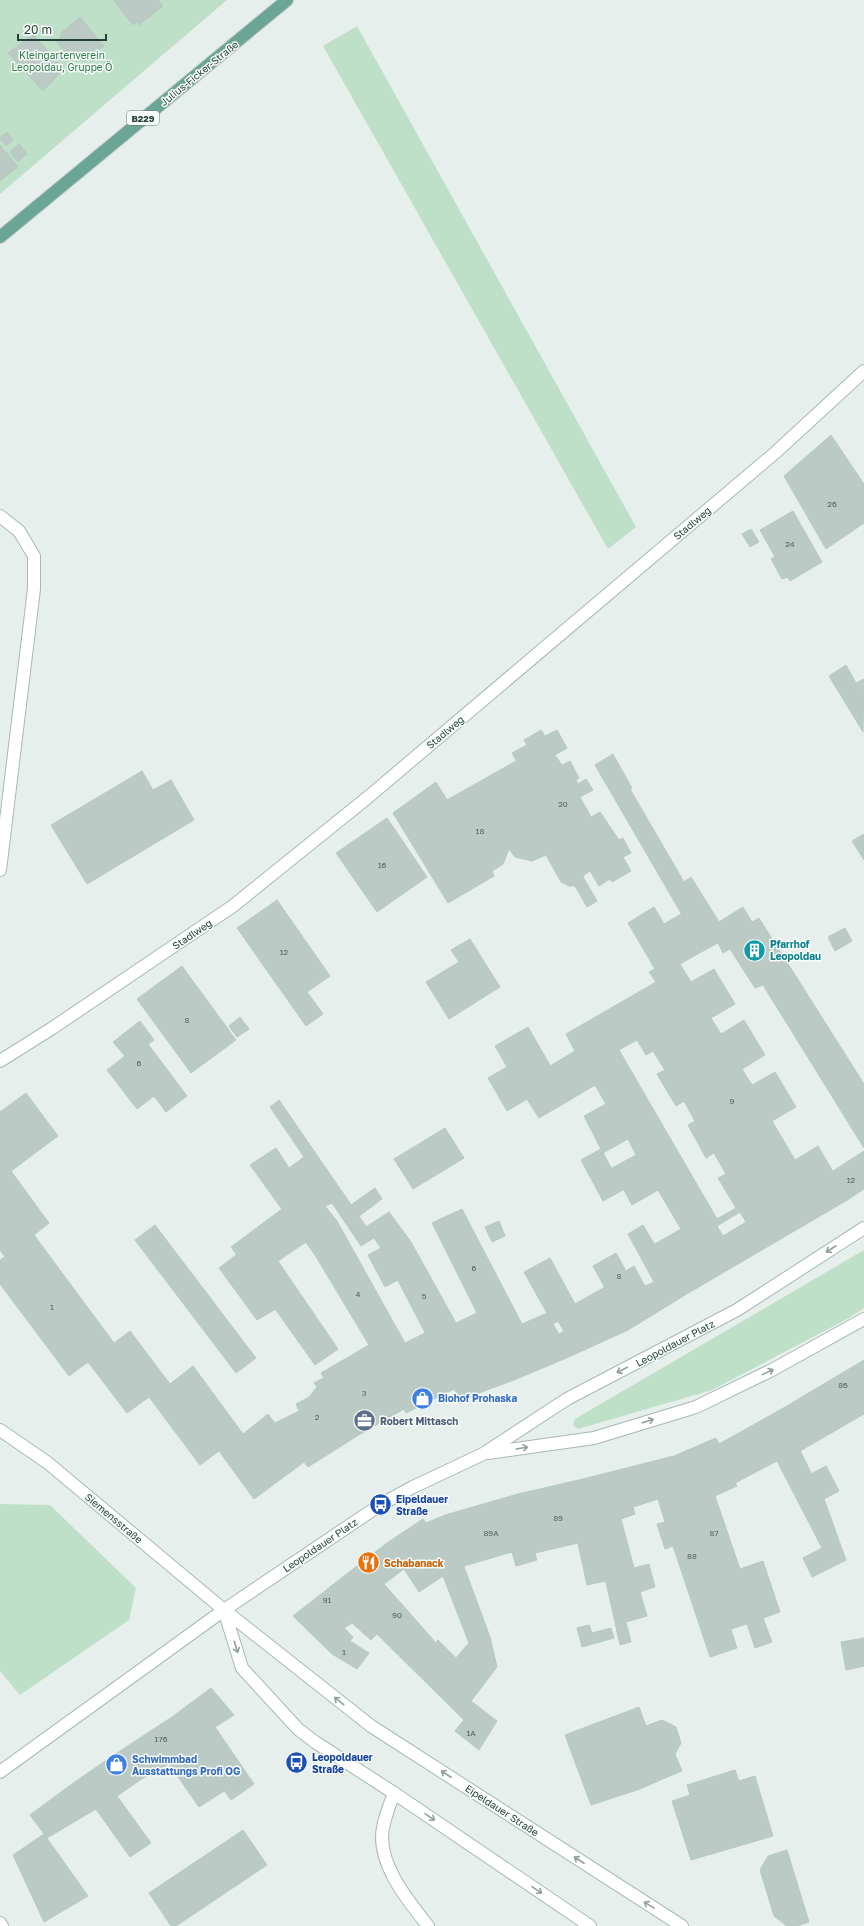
<svg xmlns="http://www.w3.org/2000/svg" width="864" height="1926" viewBox="0 0 864 1926" font-family="'Golos Text',sans-serif">
<style>
.green{fill:#bfe0c8}
.building{fill:#bbcac4;stroke:#b8c9c2;fill-rule:evenodd}
.lines{fill:none;stroke-linecap:round;stroke-linejoin:round}
.service-casing{stroke:#a8b8b2;stroke-width:14}
.minor-casing{stroke:#a8b8b2;stroke-width:14}
.tertiary-casing{stroke:#a8b8b2;stroke-width:14}
.secondary-casing{stroke:#a4bbb3;stroke-width:14}
.primary-casing{stroke:#c2cac8;stroke-width:14}
.service{stroke:#fff;stroke-width:12}
.minor{stroke:#fff;stroke-width:12}
.tertiary{stroke:#fff;stroke-width:12}
.secondary{stroke:#fff;stroke-width:12}
.primary{stroke:#6aa596;stroke-width:12}
.oneway{stroke:#92a09c}
.labels{text-anchor:middle;dominant-baseline:central;stroke-width:3;stroke-linejoin:round;paint-order:stroke}
.number-label{font-size:8px;fill:#4a645c}
.shield{fill:#f7fbf9;stroke:#637a73;stroke-width:1}
.shield-label{font-size:9px;font-weight:bold;fill:#24423a}
.park-label{font-size:10px;fill:#2d7a4b;stroke:#f7fbf9}
.street-label{font-size:10px;fill:#24423a;stroke:#f7fbf9}
.culture-label{font-size:10px;font-weight:bold;fill:#0d838f;stroke:#f7fbf9;text-anchor:start}
.shop-label{font-size:10px;font-weight:bold;fill:#366cbe;stroke:#f7fbf9;text-anchor:start}
.service-label{font-size:10px;font-weight:bold;fill:#4e5e75;stroke:#f7fbf9;text-anchor:start}
.transit-label{font-size:10px;font-weight:bold;fill:#164399;stroke:#f7fbf9;text-anchor:start}
.food-label{font-size:10px;font-weight:bold;fill:#c56008;stroke:#f7fbf9;text-anchor:start}
</style>
<rect width="100%" height="100%" fill="#e6efeb"/>
<path class="green" d="M0,0H227L0,194Z
M357,26L636,527L608,549L323,46Z
M864,1250V1308L849,1318L712,1390L578,1429L573,1425L575,1419Z
M0,1504L50,1505L136,1588L129,1620L20,1695L0,1671Z"/>
<path class="building" d="M113,0H158L163,6L139,25L137,22L133,25Z
M80,17L98,39L78,55L60,34Z
M33,34L64,69L43,91L8,53Z
M62,36L78,55L72,61L56,41Z
M98,39L104,46L84,62L78,55Z
M7,132L13,140L6,146L0,138Z
M19,144L27,154L18,162L10,152Z
M0,145L18,167L0,181Z
M831,435L864,484V523L826,549L784,476Z
M793,511L822,562L790,581L788,577L782,579L771,559L775,557L760,530Z
M751,529L759,542L750,547L742,534Z
M846,665L856,683L864,679L863,732L829,676Z
M541,730L545,736L557,730L567,748L555,755L562,765L570,761L579,778L576,780L578,784L586,779L593,790L580,797L591,817L600,812L619,840L623,838L631,853L623,857L631,871L612,882L610,879L599,886L590,871L583,876L512,753L527,745L524,740Z
M613,754L632,788L630,789L684,882L691,877L719,922L743,907L752,922L759,918L864,1084V1148L763,985L755,988L730,949L723,953L718,943L703,951L595,765Z
M516,761L597,901L587,907L575,886H569L561,882L546,855L532,861L515,857L509,849L503,864L492,871L494,876L448,903L393,813L436,782L447,800Z
M142,771L153,790L171,780L194,820L87,884L51,825Z
M387,818L427,877L377,912L336,853Z
M864,834V860L852,841Z
M277,900L330,976L307,992L323,1014L306,1026L237,928Z
M654,907L664,924L681,914L703,951L680,964L691,982L714,969L735,1004L711,1018L721,1034L744,1020L765,1055L742,1069L752,1085L775,1072L796,1107L772,1121L795,1160L818,1146L849,1199L685,1295L655,1244L681,1229L658,1190L632,1205L612,1168L636,1155L628,1139L603,1153L584,1116L606,1104L595,1085L570,1100L550,1066L575,1051L566,1034L656,982L649,972L655,969L628,923ZM637,1040L646,1055L653,1051L665,1070L657,1074L676,1106L684,1101L695,1121L688,1125L706,1158L714,1153L726,1174L718,1178L736,1208L717,1219L619,1050ZM740,1212L746,1222L723,1236L717,1226Z
M845,928L852,941L835,951L828,937Z
M470,939L500,987L449,1019L426,982L459,962L451,950Z
M182,966L236,1040L191,1073L137,999Z
M240,1017L249,1029L237,1037L229,1026Z
M140,1021L154,1040L148,1044L187,1096L166,1112L154,1096L137,1109L107,1070L125,1056L113,1042Z
M528,1027L570,1100L539,1118L527,1099L507,1111L488,1078L507,1067L495,1046Z
M26,1093L58,1136L11,1171L49,1223L34,1235L114,1343L130,1331L170,1384L193,1366L243,1434L268,1414L304,1462L254,1499L219,1451L200,1465L149,1397L127,1413L88,1362L69,1376L0,1284V1260L5,1257L0,1250V1112Z
M279,1100L374,1238L361,1246L332,1203L325,1206L337,1221L405,1343L425,1333L454,1389L406,1413L369,1345L315,1255L250,1165L276,1148L289,1168L304,1157L270,1107Z
M445,1128L464,1158L413,1189L394,1159Z
M601,1149L623,1190L603,1201L581,1160Z
M864,1151V1189L849,1199L833,1171Z
M375,1188L382,1199L359,1216L351,1205Z
M282,1209L306,1242L278,1261L338,1349L315,1365L231,1247Z
M462,1209L522,1324L547,1313L571,1356L514,1380L477,1313L432,1223Z
M389,1212L411,1242L456,1323L477,1313L514,1380L460,1400L381,1248L366,1227Z
M499,1221L505,1236L492,1242L485,1227Z
M155,1225L256,1358L236,1373L135,1240Z
M643,1225L685,1295L628,1330L593,1266L616,1253L626,1271L634,1266L645,1286L654,1282L628,1234Z
M381,1248L398,1280L385,1287L368,1255Z
M236,1255L276,1309L257,1320L219,1268Z
M550,1258L575,1304L605,1287L628,1330L571,1356L559,1334L564,1331L558,1321L553,1324L524,1272Z
M369,1345L404,1409L357,1436L321,1373Z
M864,1360V1414L800,1451L780,1410Z
M324,1378L357,1436L308,1467L275,1423L299,1411L296,1404L309,1397L317,1387L314,1383Z
M780,1410L824,1499L846,1560L812,1577L803,1558L822,1548L777,1461L735,1483L737,1486L715,1496L740,1569L763,1561L780,1612L763,1618L772,1642L755,1648L747,1624L731,1629L674,1456L716,1438L719,1444Z
M674,1456L737,1648L710,1657L673,1546L665,1549L657,1524L665,1522L658,1499L633,1507L635,1514L621,1519L634,1568L649,1564L655,1587L640,1592L647,1616L626,1622L631,1642L620,1645L583,1479Z
M826,1466L839,1491L824,1499L811,1474Z
M583,1479L606,1581L587,1585L578,1543L535,1553L518,1494Z
M518,1494L537,1560L516,1566L512,1552L464,1566L445,1515Z
M445,1515L490,1637L497,1667L471,1701L344,1576L387,1543L423,1519L426,1523ZM404,1569L419,1592L443,1576L469,1643L456,1658L438,1640L436,1643L384,1584Z
M344,1576L471,1701L497,1721L479,1750L455,1731L464,1720L377,1634L371,1640L352,1623L344,1628L353,1637L350,1641L369,1653L357,1669L332,1654L293,1616Z
M589,1625L592,1633L611,1628L614,1638L582,1647L577,1628Z
M864,1638V1666L846,1670L841,1642Z
M211,1688L234,1715L215,1727L254,1784L231,1800L172,1717Z
M639,1707L665,1778L640,1789L591,1805L565,1735Z
M172,1717L224,1791L199,1807L169,1764L140,1780L120,1751Z
M662,1720L676,1727L681,1743L675,1754L682,1771L665,1778L646,1726Z
M120,1751L140,1780L117,1796L151,1843L130,1857L76,1781Z
M735,1770L739,1781L755,1776L773,1836L691,1860L672,1801L690,1795L687,1785Z
M76,1781L96,1809L47,1838L30,1815Z
M243,1830L267,1865L176,1926H171L149,1893Z
M44,1834L88,1896L44,1922L13,1855Z
M787,1850L809,1922L797,1926H787L774,1916L760,1870L768,1856Z"/>
<g class="lines">
<defs>
<path id="service" d="M0,516L19,531L34,556V589L0,870"/>
<path id="minor" d="M0,1061L51,1029L233,906L367,798L776,452L864,371
M394,1793C390,1804 385,1816 383,1828C376,1862 408,1901 428,1926
M0,1923L2,1926"/>
<path id="tertiary" d="M488,1453L594,1438L696,1407L772,1370L864,1319
M224,1610L380,1505L413,1487L483,1454L567,1399L737,1310L864,1228"/>
<path id="secondary" d="M0,1430L48,1463L224,1610L371,1726L682,1926
M224,1610L242,1668L298,1729L315,1742L394,1793L590,1926
M0,1772L224,1610"/>
<path id="primary" d="M0,237L287,0"/>
</defs>
<use href="#service" class="service-casing"/>
<use href="#minor" class="minor-casing"/>
<use href="#tertiary" class="tertiary-casing"/>
<use href="#secondary" class="secondary-casing"/>
<use href="#primary" class="primary-casing"/>
<use href="#service" class="service"/>
<use href="#minor" class="minor"/>
<use href="#tertiary" class="tertiary"/>
<use href="#secondary" class="secondary"/>
<use href="#primary" class="primary"/>
</g>
<defs><path id="oneway-shaft" d="M-6 0H5M1.5-3L5.5 0L1.5 3" fill="none" stroke-width="1.6" stroke-linecap="round" stroke-linejoin="round"/></defs>
<g class="oneway">
<use href="#oneway-shaft" transform="translate(831 1249) rotate(147)"/>
<use href="#oneway-shaft" transform="translate(622 1370) rotate(152)"/>
<use href="#oneway-shaft" transform="translate(768 1372) rotate(-26)"/>
<use href="#oneway-shaft" transform="translate(648 1421) rotate(-17)"/>
<use href="#oneway-shaft" transform="translate(522 1448) rotate(-9)"/>
<use href="#oneway-shaft" transform="translate(236 1647) rotate(73)"/>
<use href="#oneway-shaft" transform="translate(339 1701) rotate(-142)"/>
<use href="#oneway-shaft" transform="translate(446 1774) rotate(-147)"/>
<use href="#oneway-shaft" transform="translate(430 1817) rotate(34)"/>
<use href="#oneway-shaft" transform="translate(579 1860) rotate(-147)"/>
<use href="#oneway-shaft" transform="translate(537 1890) rotate(34)"/>
<use href="#oneway-shaft" transform="translate(649 1905) rotate(-148)"/>
</g>
<defs>
<symbol id="building-disc" viewBox="-11 -11 22 22"><circle r="9.5" fill="#0f9aa8" stroke="#f7fbf9"/><path d="M-4-6H4V6H1V3H-1V6H-4ZM-2.5-4.3h1.7v1.8h-1.7ZM.8-4.3h1.7v1.8H.8ZM-2.5-1h1.7V.8h-1.7ZM.8-1h1.7V.8H.8Z" fill="#fff"/></symbol>
<symbol id="shop-disc" viewBox="-11 -11 22 22"><circle r="9.5" fill="#3f7fe0" stroke="#f7fbf9"/><path d="M-5-2.5h2.3a2.7 3.5 0 0 1 5.4 0H5L5.5 6h-11ZM-1.5-2.5h3a1.5 2.3 0 0 0-3 0Z" fill="#fff"/></symbol>
<symbol id="office-disc" viewBox="-11 -11 22 22"><circle r="9.5" fill="#5c6f8a" stroke="#f7fbf9"/><path d="M-6-3h4V-5.5h4V-3h4V5H-6ZM-1-4.5V-3h2v-1.5ZM-6 0V1H6V0Z" fill="#fff"/></symbol>
<symbol id="bus-disc" viewBox="-11 -11 22 22"><circle r="9.5" fill="#1a4fb4" stroke="#f7fbf9"/><path d="M-5-6H5V4H4V6H2V4H-2V6H-4V4H-5ZM-3.5-4V0h7V-4ZM-3.5 1.2v1.5H-2V1.2ZM2 1.2v1.5H3.5V1.2Z" fill="#fff"/></symbol>
<symbol id="restaurant-disc" viewBox="-11 -11 22 22"><circle r="9.5" fill="#e8710a" stroke="#f7fbf9"/><path d="M-5-6h1v4h1v-4h1v4h1v-4h1v5L-1.5 .5V6h-2V.5L-5-1ZM5-6V6H3V1.5H1.5Q1.5-4 5-6Z" fill="#fff"/></symbol>
</defs>
<g fill-rule="evenodd">
<use href="#building-disc" x="742" y="938" width="25" height="25"/>
<use href="#shop-disc" x="410" y="1386" width="25" height="25"/>
<use href="#office-disc" x="352" y="1408" width="25" height="25"/>
<use href="#bus-disc" x="368" y="1492" width="25" height="25"/>
<use href="#restaurant-disc" x="356" y="1550" width="25" height="25"/>
<use href="#bus-disc" x="284" y="1750" width="25" height="25"/>
<use href="#shop-disc" x="104" y="1752" width="25" height="25"/>
</g>
<g class="labels">
<g class="number-label">
<text x="832" y="504">26</text>
<text x="790" y="544">24</text>
<text x="563" y="804">20</text>
<text x="480" y="831">18</text>
<text x="382" y="865">16</text>
<text x="284" y="952">12</text>
<text x="187" y="1020">8</text>
<text x="139" y="1063">6</text>
<text x="732" y="1101">9</text>
<text x="851" y="1180">12</text>
<text x="474" y="1268">6</text>
<text x="619" y="1276">8</text>
<text x="358" y="1294">4</text>
<text x="424" y="1296">5</text>
<text x="52" y="1307">1</text>
<text x="843" y="1385">86</text>
<text x="364" y="1393">3</text>
<text x="317" y="1417">2</text>
<text x="558" y="1518">89</text>
<text x="491" y="1533">89A</text>
<text x="714" y="1533">87</text>
<text x="692" y="1556">88</text>
<text x="327" y="1600">91</text>
<text x="397" y="1615">90</text>
<text x="344" y="1652">1</text>
<text x="471" y="1733">1A</text>
<text x="161" y="1739">176</text>
</g>
<rect class="shield" x="127" y="111" width="32" height="14" rx="3"/>
<g class="shield-label">
<text x="143" y="118">B229</text>
</g>
<g class="park-label">
<text x="62" y="55">Kleingartenverein<tspan x="62" dy="12">Leopoldau, Gruppe Ö</tspan></text>
</g>
<g class="street-label">
<text transform="translate(199 73) rotate(-39)">Julius-Ficker-Straße</text>
<text transform="translate(692 523) rotate(-40)">Stadlweg</text>
<text transform="translate(445 732) rotate(-40)">Stadlweg</text>
<text transform="translate(192 934) rotate(-34)">Stadlweg</text>
<text transform="translate(675 1343) rotate(-28)">Leopoldauer Platz</text>
<text transform="translate(114 1518) rotate(40)">Siemensstraße</text>
<text transform="translate(320 1545) rotate(-34)">Leopoldauer Platz</text>
<text transform="translate(502 1810) rotate(33)">Eipeldauer Straße</text>
</g>
<g class="culture-label">
<text x="770" y="944">Pfarrhof<tspan x="770" dy="12">Leopoldau</tspan></text>
</g>
<g class="shop-label">
<text x="438" y="1398">Biohof Prohaska</text>
<text x="132" y="1759">Schwimmbad<tspan x="132" dy="12">Ausstattungs Profi OG</tspan></text>
</g>
<g class="service-label">
<text x="380" y="1421">Robert Mittasch</text>
</g>
<g class="transit-label">
<text x="396" y="1499">Eipeldauer<tspan x="396" dy="12">Straße</tspan></text>
<text x="312" y="1757">Leopoldauer<tspan x="312" dy="12">Straße</tspan></text>
</g>
<g class="food-label">
<text x="384" y="1563">Schabanack</text>
</g>
</g>
<path d="M18 34v6h88v-6" fill="none" stroke="#24423a" stroke-width="2"/>
<text x="24" y="34" font-size="12" fill="#24423a" stroke="#f7fbf9" stroke-width="3" paint-order="stroke">20 m</text>
</svg>
